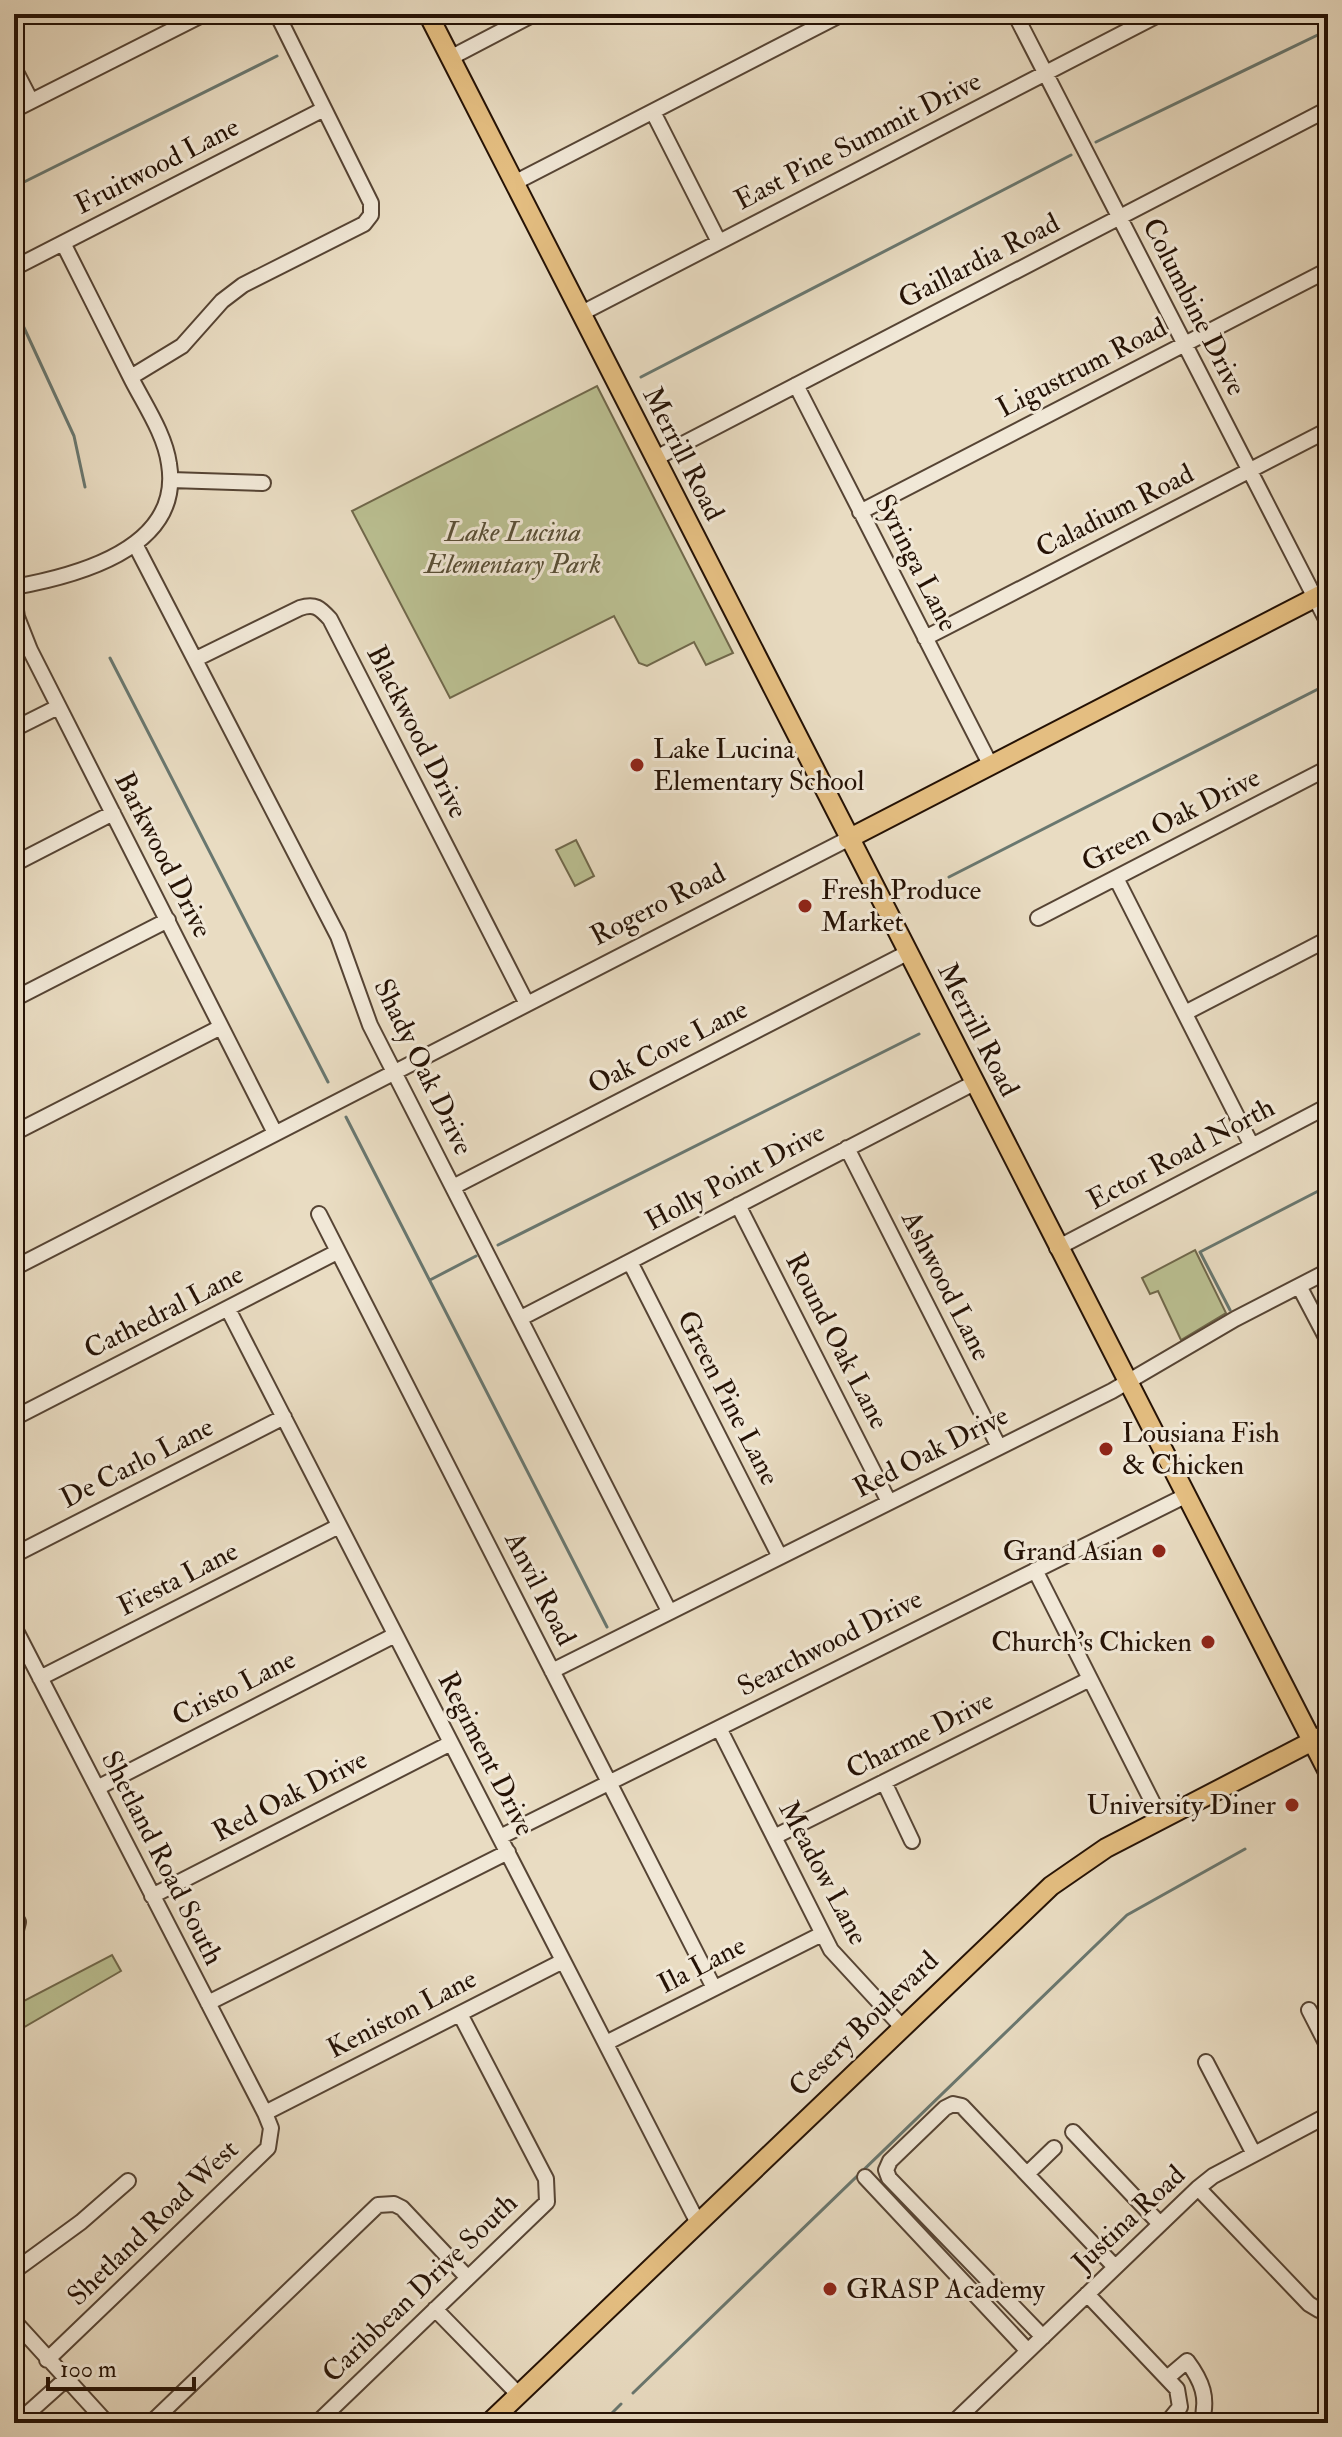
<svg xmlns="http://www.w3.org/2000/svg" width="1342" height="2437" viewBox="0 0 1342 2437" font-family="'IM FELL Double Pica',serif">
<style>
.green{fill:#babf91;stroke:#70684b;stroke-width:2}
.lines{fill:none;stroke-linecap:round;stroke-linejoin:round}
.stream{stroke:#69776f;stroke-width:3}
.minor-casing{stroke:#564434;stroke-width:18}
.major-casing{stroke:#251205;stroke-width:22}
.minor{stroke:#f1e8d7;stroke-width:14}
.major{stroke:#e4be81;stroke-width:18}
.poi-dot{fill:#8f2418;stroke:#f1e8d7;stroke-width:3}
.labels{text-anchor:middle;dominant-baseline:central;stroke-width:6;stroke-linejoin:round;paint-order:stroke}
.street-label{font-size:28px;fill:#251205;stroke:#f1e8d7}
.park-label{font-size:28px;font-style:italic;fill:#594f36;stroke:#f1e8d7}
.poi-label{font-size:28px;fill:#251205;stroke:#f1e8d7;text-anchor:start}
</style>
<rect width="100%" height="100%" fill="#e9dcc2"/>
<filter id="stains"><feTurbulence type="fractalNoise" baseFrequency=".0025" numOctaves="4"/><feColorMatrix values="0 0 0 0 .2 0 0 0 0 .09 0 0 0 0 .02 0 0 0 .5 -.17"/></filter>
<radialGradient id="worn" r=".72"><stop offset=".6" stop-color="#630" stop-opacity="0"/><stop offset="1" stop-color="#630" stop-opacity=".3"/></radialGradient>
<path class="green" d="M597,386L733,653L706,665L694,642L647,666L639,663L614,616L450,698L352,511Z
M576,840L594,876L575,886L556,850Z
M1195,1250L1226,1313L1181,1340L1158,1291L1150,1294L1142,1278Z
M112,1955L121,1971L14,2033V2006Z"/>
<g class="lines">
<path class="stream" d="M1096,142L1328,30
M14,187L277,56
M14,306L74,436L85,487
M641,377L1071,155
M110,658L328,1082
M949,877L1328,684
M346,1117L607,1627
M498,1245L919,1034
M430,1280L476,1256
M1230,1310L1200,1252L1328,1186
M633,2393L1127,1915L1245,1849
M602,2423L621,2404"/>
<defs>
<path id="minor" d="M1015,14L1328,623
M450,58L534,14
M14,68L31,101
M14,110L204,14
M653,112L719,242
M514,183L842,14
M14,268L324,109
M580,314L1160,14
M131,377L182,346L222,301L243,285L364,224L371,215V203L277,14
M796,385L990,764
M654,459L1328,109
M171,480L263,483
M860,512L1328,270
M135,544L338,936L370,1025L669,1611
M14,587C76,576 183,549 169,464C165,435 146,407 132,380C109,334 86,289 63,243
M14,598L17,617L30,650L275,1133
M925,638L1328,430
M196,659L300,608C315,603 320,608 330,619L527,1004
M14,729L58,707
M14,864L113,813
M1116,878L1252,1146
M1038,918L1328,768
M14,999L168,920
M1185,1013L1328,939
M14,1133L221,1027
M847,1148L999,1447
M453,1187L907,953
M738,1205L889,1502
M319,1214L714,1988
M1057,1248L1328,1106
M630,1262L780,1557
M14,1268L848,839
M1299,1286L1328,1341
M228,1309L698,2223
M521,1318L974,1083
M14,1418L337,1252
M14,1555L284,1417
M1035,1570L1161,1819
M14,1627L265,2113L271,2128L268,2148L47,2360
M552,1671L1112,1391L1235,1319L1328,1271
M40,1678L339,1526
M719,1728L831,1950L902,2027
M884,1782L912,1841
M97,1788L395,1635
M500,1837L1185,1496
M774,1837L1090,1679
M152,1896L451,1743
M14,1915L18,1922L14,1938
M208,2003L508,1852
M1309,2010L1328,2047
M606,2043L822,1934
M1206,2062L1254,2154
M265,2113L563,1961
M1073,2132L1160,2224
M1027,2174L1054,2148
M865,2177L1028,2351
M1198,2188L1309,2304L1319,2310H1328
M14,2271L81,2222L128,2181
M1087,2294L1177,2389L1180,2407L1167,2423
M435,2309L519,2395
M14,2321L107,2423
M1043,2337L889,2178L886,2170L890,2161L945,2108L953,2104L962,2106L1115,2267
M1167,2378L1187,2361C1202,2381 1209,2398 1201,2423
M17,2423L65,2380
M151,2423L378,2205L394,2204L402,2208L467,2277
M317,2423L547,2202L546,2179L460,2014
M953,2423L1198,2188L1213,2176L1328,2115"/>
<path id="major" d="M428,14L1328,1772
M848,839L1328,591
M489,2423L1051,1886L1106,1848L1328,1733"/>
</defs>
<use href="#minor" class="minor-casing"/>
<use href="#major" class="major-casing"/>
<use href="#minor" class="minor"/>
<use href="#major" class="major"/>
</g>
<g class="poi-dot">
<circle cx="637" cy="765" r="8"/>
<circle cx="805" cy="906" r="8"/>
<circle cx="1106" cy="1449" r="8"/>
<circle cx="1159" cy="1551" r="8"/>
<circle cx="1208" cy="1642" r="8"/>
<circle cx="1292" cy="1805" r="8"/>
<circle cx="830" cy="2289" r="8"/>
</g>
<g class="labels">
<g class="street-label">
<text transform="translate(858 141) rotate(-27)">East Pine Summit Drive</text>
<text transform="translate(157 166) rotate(-27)">Fruitwood Lane</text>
<text transform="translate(979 261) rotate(-27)">Gaillardia Road</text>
<text transform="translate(1194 307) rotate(63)">Columbine Drive</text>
<text transform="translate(1082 368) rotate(-27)">Ligustrum Road</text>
<text transform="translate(683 454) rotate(63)">Merrill Road</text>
<text transform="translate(1115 511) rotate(-27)">Caladium Road</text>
<text transform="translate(916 563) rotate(63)">Syringa Lane</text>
<text transform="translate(417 732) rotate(63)">Blackwood Drive</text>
<text transform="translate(1171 820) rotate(-27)">Green Oak Drive</text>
<text transform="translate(163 855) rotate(63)">Barkwood Drive</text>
<text transform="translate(658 905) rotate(-27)">Rogero Road</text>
<text transform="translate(978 1030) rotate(63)">Merrill Road</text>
<text transform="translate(668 1047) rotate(-27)">Oak Cove Lane</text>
<text transform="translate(423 1067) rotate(64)">Shady Oak Drive</text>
<text transform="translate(1181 1154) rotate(-28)">Ector Road North</text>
<text transform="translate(735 1177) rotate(-28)">Holly Point Drive</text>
<text transform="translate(946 1286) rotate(63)">Ashwood Lane</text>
<text transform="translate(164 1312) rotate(-27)">Cathedral Lane</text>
<text transform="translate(837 1341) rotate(63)">Round Oak Lane</text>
<text transform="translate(728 1398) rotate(63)">Green Pine Lane</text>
<text transform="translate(931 1452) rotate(-27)">Red Oak Drive</text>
<text transform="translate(137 1463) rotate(-27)">De Carlo Lane</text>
<text transform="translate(178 1579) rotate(-27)">Fiesta Lane</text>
<text transform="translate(540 1589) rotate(63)">Anvil Road</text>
<text transform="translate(830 1643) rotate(-27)">Searchwood Drive</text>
<text transform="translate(234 1688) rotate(-27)">Cristo Lane</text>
<text transform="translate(920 1735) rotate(-27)">Charme Drive</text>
<text transform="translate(486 1754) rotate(63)">Regiment Drive</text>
<text transform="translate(290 1796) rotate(-27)">Red Oak Drive</text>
<text transform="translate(162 1858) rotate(63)">Shetland Road South</text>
<text transform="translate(823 1873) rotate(62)">Meadow Lane</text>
<text transform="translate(702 1965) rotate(-27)">Ila Lane</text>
<text transform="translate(402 2014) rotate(-27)">Keniston Lane</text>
<text transform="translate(864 2024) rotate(-44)">Cesery Boulevard</text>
<text transform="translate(1129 2219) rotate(-43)">Justina Road</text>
<text transform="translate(153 2223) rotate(-44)">Shetland Road West</text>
<text transform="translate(420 2288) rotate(-44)">Caribbean Drive South</text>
</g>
<g class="park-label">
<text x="513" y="532">Lake Lucina<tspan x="513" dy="32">Elementary Park</tspan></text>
</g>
<g class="poi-label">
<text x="653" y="749">Lake Lucina<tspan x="653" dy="32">Elementary School</tspan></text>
<text x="821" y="890">Fresh Produce<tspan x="821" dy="32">Market</tspan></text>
<text x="1122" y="1433">Lousiana Fish<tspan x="1122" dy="32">&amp; Chicken</tspan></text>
<text x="1143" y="1551" text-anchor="end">Grand Asian</text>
<text x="1192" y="1642" text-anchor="end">Church's Chicken</text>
<text x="1276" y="1805" text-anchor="end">University Diner</text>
<text x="846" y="2289">GRASP Academy</text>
</g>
</g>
<rect width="1342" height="2437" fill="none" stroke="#e9dcc2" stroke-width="48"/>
<rect x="16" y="16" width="1310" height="2405" fill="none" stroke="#251205" stroke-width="4"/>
<rect x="24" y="24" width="1294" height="2389" fill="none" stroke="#251205" stroke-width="2"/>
<path d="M48 2377v12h146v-12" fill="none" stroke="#251205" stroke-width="4"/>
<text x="60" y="2377" font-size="24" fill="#251205" stroke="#f1e8d7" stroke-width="6" paint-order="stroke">100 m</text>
<rect width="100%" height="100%" filter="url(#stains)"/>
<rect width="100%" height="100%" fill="url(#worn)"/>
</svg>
